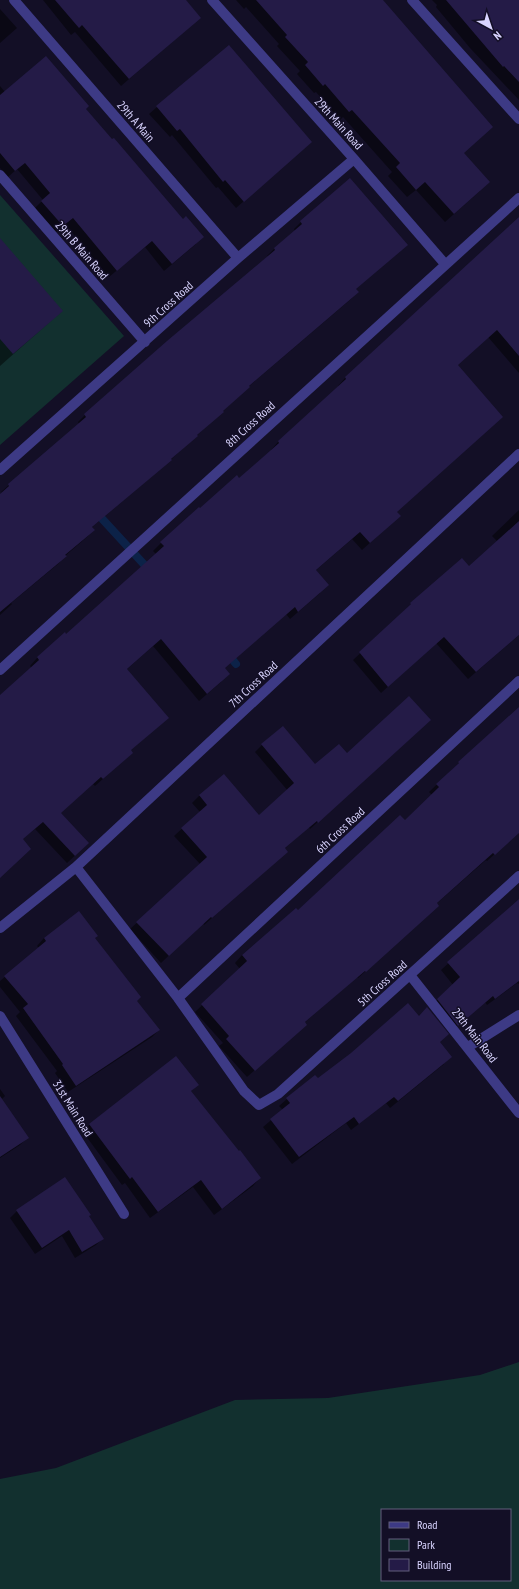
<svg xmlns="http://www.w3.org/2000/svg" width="519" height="1589" viewBox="0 0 519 1589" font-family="'PT Sans Narrow',sans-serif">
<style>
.green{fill:#12302f;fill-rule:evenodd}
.shadow{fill:#0007}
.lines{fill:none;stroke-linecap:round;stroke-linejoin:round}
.stream{stroke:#0c2248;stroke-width:8}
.building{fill:#241b47}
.minor{stroke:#3d3a85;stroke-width:10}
.labels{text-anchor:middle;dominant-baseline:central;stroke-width:3;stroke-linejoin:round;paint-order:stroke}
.street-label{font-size:12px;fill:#d9d4ff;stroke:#130f26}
</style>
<rect width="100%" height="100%" fill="#130f26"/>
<path class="green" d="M0,195L124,336L0,445Z
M519,1362V1589H0V1479L56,1468L235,1400L328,1398L480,1375ZM382,1510H510V1580H382Z"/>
<path class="shadow" d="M43,0H184L192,25L121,86L75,32L71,35Z
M236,0H381L463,153L480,191L445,222L416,190L407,197L388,176L392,172L343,117L340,120L316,92L314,93L297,74L300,71L277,46L279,44L246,7L244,9Z
M432,0H519V100L470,48L436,7L437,5Z
M0,9L17,28L0,43Z
M0,86L5,92L85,109L196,244L164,271L145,247L109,277L65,224L55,233L34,209L43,200L17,169L8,177L0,168Z
M157,107L311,142L236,208L218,187L216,188L172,135L170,137L149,114Z
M519,219V373L488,337L457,365L502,417L396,512L392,523L362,550L352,539L315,571L320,593L290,619L286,614L224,668L221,682L199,701L153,646L126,670L130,751L132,753L95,786L93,784L60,813L80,851L67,863L35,829L22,839L0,877V696L32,668L30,666L37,658L64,634L66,635L156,554L153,551L161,543L200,510L239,479L271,451V450L278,442L339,387L338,386L345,378Z
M301,222L407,245L355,289L358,292L351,299L248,387L163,467L92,527L94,530L87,537L65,556L58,564L11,603L12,604L0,615V495L2,493L1,492L79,424L78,422L85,415L268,257L267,256L274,249L295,231L294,229Z
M0,240L62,311L0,366Z
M519,510V635L468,679L436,643L381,693L353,660L405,612L404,611L411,604L469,568L498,542L492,536Z
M519,709V832L487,861L486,860L436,904L430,913L358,978L357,977L304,1023L298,1032L247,1077L219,1046L223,1043L195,1012L240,969L235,963L242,955L296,909L298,911L405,821L432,795L429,792L459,763Z
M422,727L310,829L309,827L284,849L279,859L204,925L203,923L161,963L130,929L201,865L174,836L200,812L192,803L199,796L224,775L259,817L288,791L255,752L262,745L315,765Z
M519,899V984L517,983L487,1005L485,1002L450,1032L430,1007L453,985L441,970Z
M44,938H94L136,1001L159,1030L152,1037L68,1092L55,1073L57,1071L16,1016L20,1012L0,987V981L39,948L37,946Z
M439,1042L444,1064L390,1108L386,1103L351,1130L346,1123L292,1164L263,1127L283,1110L279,1106L287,1099L315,1077L317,1080Z
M197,1085L190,1092L260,1178L253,1186L214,1215L193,1187L150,1218L125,1183L122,1185L83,1132L90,1124Z
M0,1089L5,1096L1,1100L27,1138L20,1145L0,1158Z
M17,1211L88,1217L102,1239L96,1245L75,1258L62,1236L35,1254L10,1218Z"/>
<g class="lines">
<path class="stream" d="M95,511L151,572
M227,653L236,664"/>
</g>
<path class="building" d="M55,0H186L201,18L129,79L82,25L79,28Z
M256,0H383L493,127L464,153L490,182L454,214L425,182L416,190L396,167L400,163L352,110L349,112L325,84L323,86L305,65L308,62L285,37L287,35Z
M446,0H519V82L504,66L503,67Z
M229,45L312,142L244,202L225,180L223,182L180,129L177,131L156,106Z
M46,56L89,106L86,109L112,139L114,138L183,219L186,216L204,237L172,264L152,241L117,271L73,218L63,226L41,201L50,193L25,163L15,171L0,153V95Z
M350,178L408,245L356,289L359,292L249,386L250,387L223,411L224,412L197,435L198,436L171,459L172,460L92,527L95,530L65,555L67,556L0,612V494L9,486L8,484L86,417L84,414L167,341L275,250L274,248L302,224L300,221Z
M519,217V356L497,330L458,365L503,417L397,512L401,516L370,543L360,532L316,570L329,585L298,612L295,607L225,668L230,674L207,694L161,639L127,669L169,718L131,750L133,753L103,779L101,777L61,813L89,843L75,856L43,822L23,839L31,849L0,878V695L39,660L37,657L65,632L66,634L164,546L160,542L199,507L200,508L237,475L239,478L279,443L278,441L346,379L345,377Z
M0,238L63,311L13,354L0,339Z
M519,521V635L476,672L444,637L388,687L359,652L411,604L410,603L462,558L469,566Z
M409,696L431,720L318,823L317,821L285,848L288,852L212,918L211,917L169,956L136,922L207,857L181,828L207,805L199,795L224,774L259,815L294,783L261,744L283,726L315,764L339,744L347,753Z
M519,707V833L495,855L493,853L437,903L439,906L366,972L365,971L305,1022L307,1025L255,1071L226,1039L229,1036L201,1004L247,961L242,955L296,908L298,910L400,815L405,820L439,787L436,784L459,763L458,762Z
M519,899V981L495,999L493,996L458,1026L437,999L460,977L447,962Z
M79,911L98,936L95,938L141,997L137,1001L160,1030L76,1086L62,1065L63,1064L23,1008L28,1004L4,976L46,941L44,938Z
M408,1003L419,1016L427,1007L449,1034L440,1042L452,1057L398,1101L394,1097L359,1124L354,1117L299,1157L270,1119L290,1103L286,1098L315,1075L318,1078L351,1053Z
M176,1056L199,1085L191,1091L239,1151L240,1150L261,1178L222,1209L201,1180L158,1212L132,1177L130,1179L89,1124Z
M0,1096L29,1138L0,1157Z
M65,1177L91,1215L89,1216L104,1239L82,1252L69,1230L42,1248L16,1210Z"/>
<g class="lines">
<path class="minor" d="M14,0L238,258
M212,0L354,159L445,264
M412,0L519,119
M0,175L145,342
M0,470L238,258L354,159
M0,670L519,198
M76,867L178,998L244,1091L259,1105L278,1094L519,876
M0,928L76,867L519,454
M410,975L519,1113
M178,998L519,681
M0,1016L124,1214
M468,1047L519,1015"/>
</g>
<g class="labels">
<g class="street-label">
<text transform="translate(136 121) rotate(49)">29th A Main</text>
<text transform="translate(339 123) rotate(48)">29th Main Road</text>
<text transform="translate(82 250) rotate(49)">29th B Main Road</text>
<text transform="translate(168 304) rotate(-42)">9th Cross Road</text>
<text transform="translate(250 424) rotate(-42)">8th Cross Road</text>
<text transform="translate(253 684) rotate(-43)">7th Cross Road</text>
<text transform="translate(340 830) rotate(-43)">6th Cross Road</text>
<text transform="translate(382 983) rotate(-42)">5th Cross Road</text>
<text transform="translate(475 1035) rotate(52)">29th Main Road</text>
<text transform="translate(73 1108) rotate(58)">31st Main Road</text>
</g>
</g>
<rect x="381" y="1509" width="130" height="72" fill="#130f26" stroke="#625e7d"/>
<rect x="389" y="1522" width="20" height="6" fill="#3d3a85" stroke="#625e7d"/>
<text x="417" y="1529" font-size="12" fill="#d9d4ff">Road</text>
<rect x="389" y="1539" width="20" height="12" fill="#12302f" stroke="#625e7d"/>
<text x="417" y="1549" font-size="12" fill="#d9d4ff">Park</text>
<rect x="389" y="1559" width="20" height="12" fill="#241b47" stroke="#625e7d"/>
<text x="417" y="1569" font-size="12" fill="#d9d4ff">Building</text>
<g transform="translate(491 28) rotate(140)" stroke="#130f26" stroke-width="3" paint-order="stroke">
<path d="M0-3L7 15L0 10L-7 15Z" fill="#d9d4ff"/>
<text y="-6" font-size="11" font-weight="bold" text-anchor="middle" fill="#d9d4ff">N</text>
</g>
</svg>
